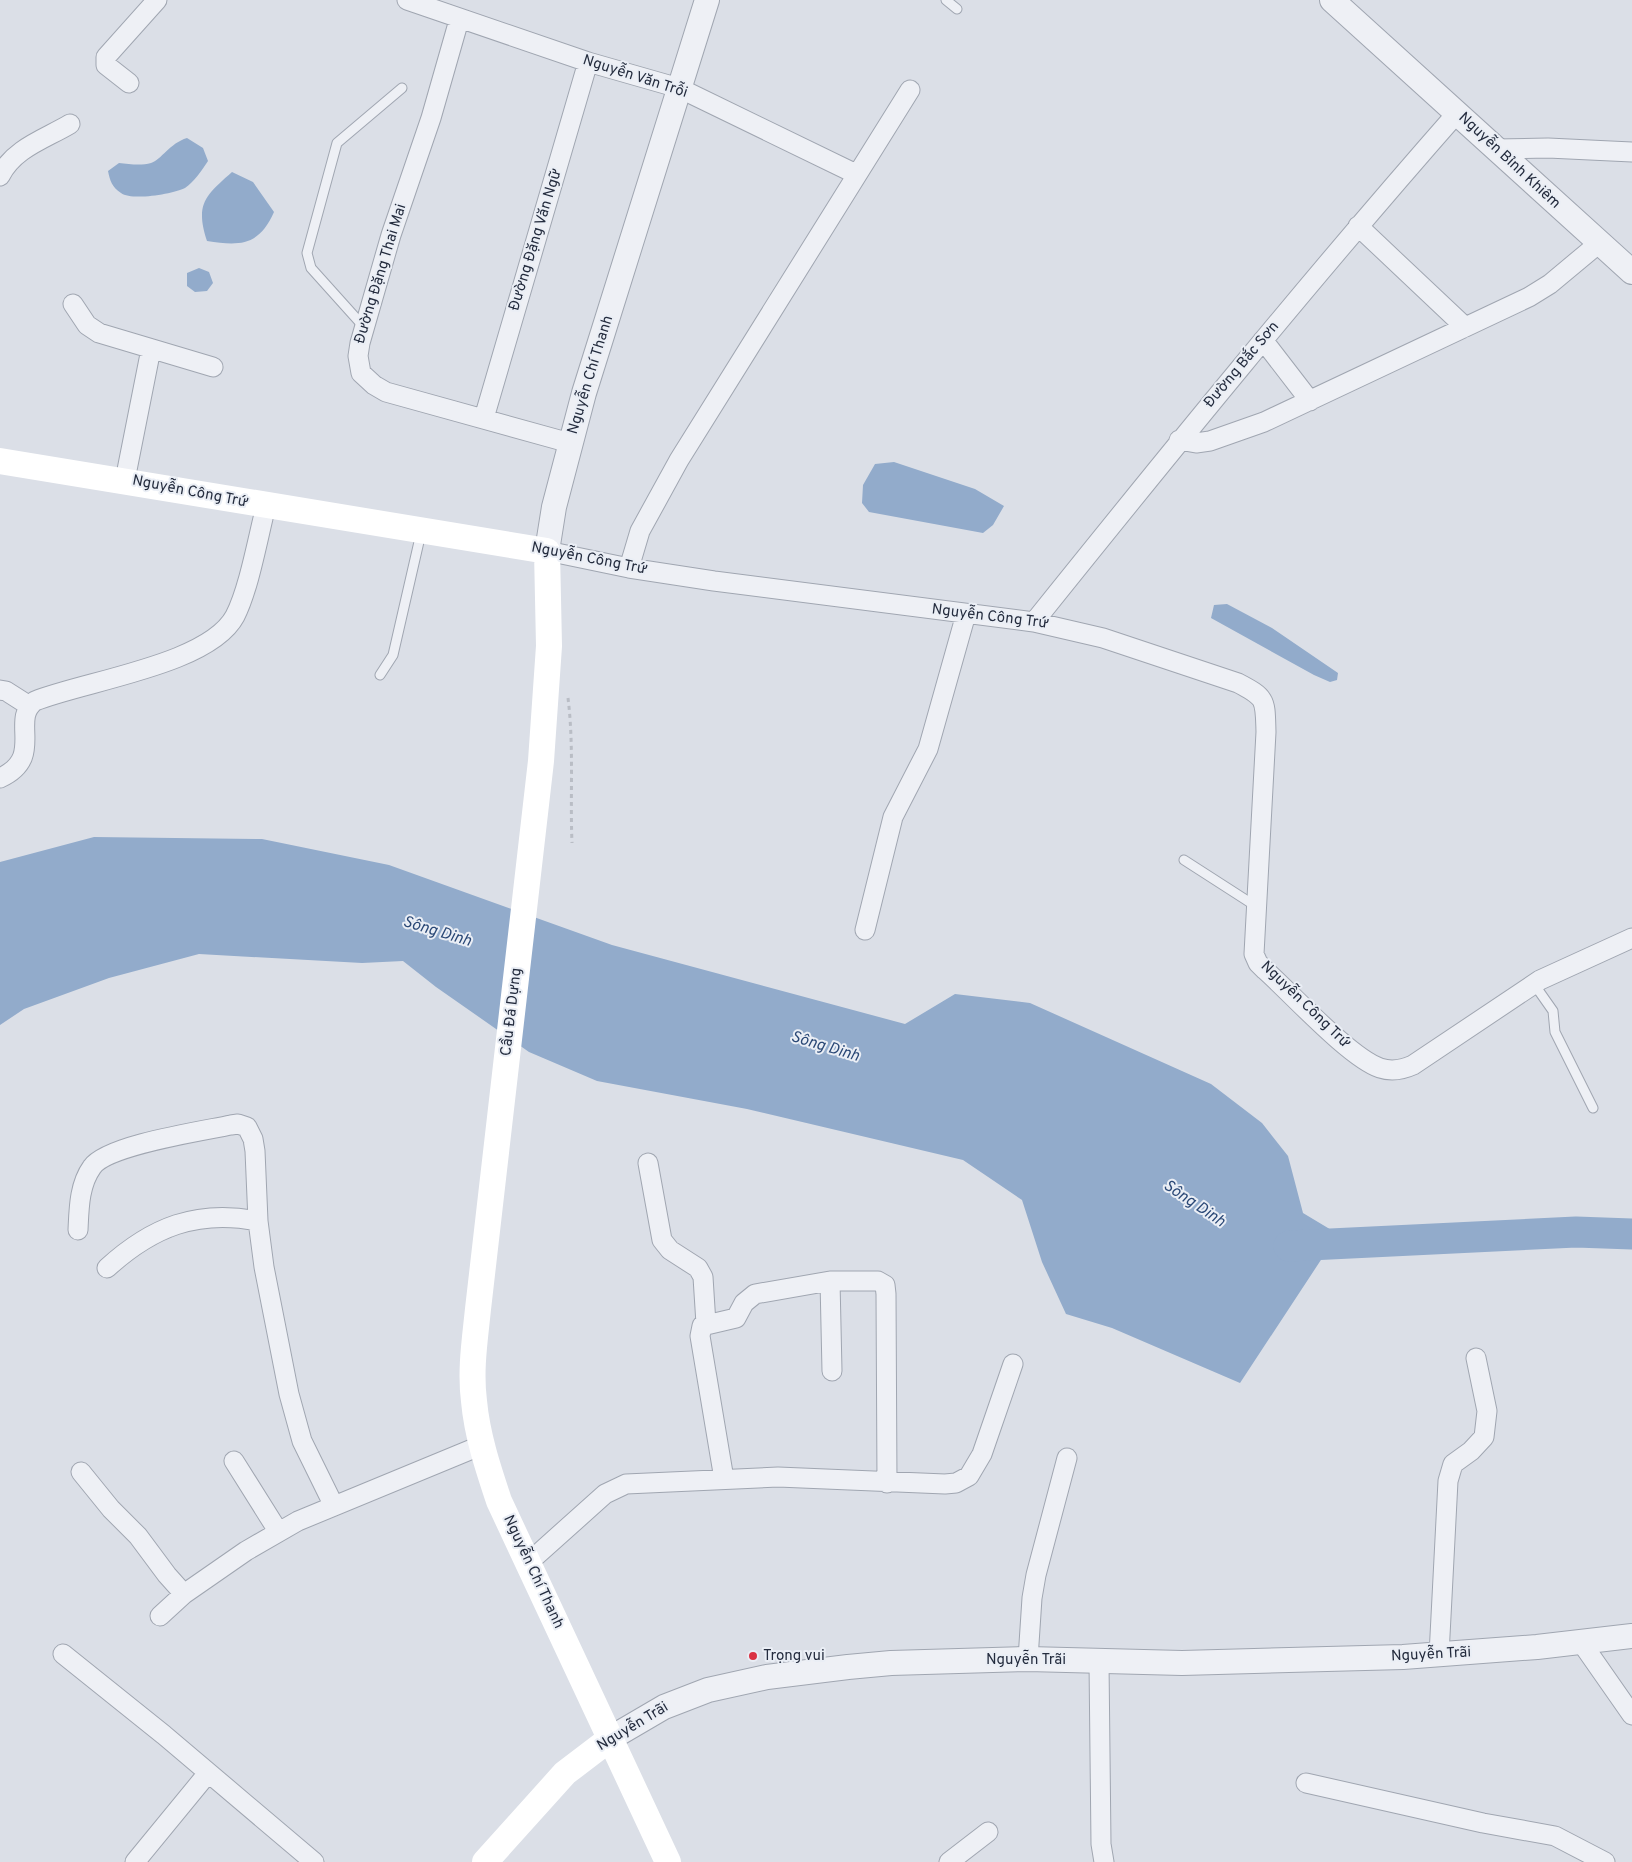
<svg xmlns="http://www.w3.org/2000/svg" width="1632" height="1862" viewBox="0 0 1632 1862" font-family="Overpass,sans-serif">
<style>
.water{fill:#92abcb}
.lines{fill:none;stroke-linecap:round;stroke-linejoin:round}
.river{stroke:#92abcb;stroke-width:31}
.service-casing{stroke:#a0a6b1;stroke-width:11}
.minor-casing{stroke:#a0a6b1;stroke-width:21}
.tertiary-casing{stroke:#a0a6b1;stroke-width:26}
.path{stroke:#b9bdc5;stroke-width:3;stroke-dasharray:4 4;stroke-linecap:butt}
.service{stroke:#eef0f5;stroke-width:9}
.minor{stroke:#eef0f5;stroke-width:19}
.tertiary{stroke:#eef0f5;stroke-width:24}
.secondary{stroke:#fff;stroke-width:26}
.poi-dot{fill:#da3243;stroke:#eaeef5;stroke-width:2}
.labels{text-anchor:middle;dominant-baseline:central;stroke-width:4;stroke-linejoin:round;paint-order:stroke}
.street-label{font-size:15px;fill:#242c3e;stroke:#eaeef5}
.poi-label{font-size:15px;fill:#242c3e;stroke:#eaeef5;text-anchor:start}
.water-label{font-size:16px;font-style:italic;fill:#2a4876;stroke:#eaeef5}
</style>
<rect width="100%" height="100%" fill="#dbdfe7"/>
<path class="water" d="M187,138L203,148L208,161C202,170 194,182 185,188C173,194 132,201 121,193C112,187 110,181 108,171L119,163C129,164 141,166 151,163C161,160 170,143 187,138Z
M232,172L253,182L274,212C259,246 240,246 207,241C195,204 205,196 232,172Z
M199,268L209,272L213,283L207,291L195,292L187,286V273Z
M894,462L975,489L1004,506L993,525L983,533L869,512L862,503L863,485L875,464Z
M1227,604L1272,628L1338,673L1337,680L1330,682L1314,675L1211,618L1214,605Z
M94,837L262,839L389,865L612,945L905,1024L955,994L1030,1003L1211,1084L1262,1123L1288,1156L1303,1213L1338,1234L1240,1383L1112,1328L1066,1314L1042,1262L1022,1200L963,1160L747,1109L597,1081L529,1052L436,987L403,961L362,963L199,954L109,978L24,1009L0,1025V862Z"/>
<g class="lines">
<path class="river" d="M1289,1246L1576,1232L1632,1234"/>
<defs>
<path id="service" d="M946,0L957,9
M364,327L311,268L307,253L337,143L402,88
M380,675L393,655L421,533
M1184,860L1257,907
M1534,984L1553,1011L1555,1032L1593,1108"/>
<path id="minor" d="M407,0L588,62L679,88L856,174
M459,20L431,118L391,235L360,343L358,356L361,373L374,385L386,392L570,443
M129,83L106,65V57L157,0
M1495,149L1548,148L1632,152
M0,176C14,148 45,139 70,124
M1358,226L1465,327
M73,304L87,325L99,333L213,367
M1263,340L1310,401
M484,418L588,62
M1179,440L1196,443L1210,441L1264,422L1529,297L1550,284L1598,244
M125,480L151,349
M547,551L629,568L714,581L1034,622L1103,638L1238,683C1267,698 1265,700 1266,732L1254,954L1258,963L1265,970C1291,993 1350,1058 1380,1068C1392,1072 1402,1070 1413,1065L1540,980L1632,938
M629,568L640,531L679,460L910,90
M1034,622C1172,450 1311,279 1457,113
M0,690L6,691L28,705
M0,778C46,757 9,720 35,701C84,681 209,665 235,616C249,589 258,537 266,506
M865,930L893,817L928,749L966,614
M648,1163L662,1240L670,1250L698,1268L703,1277L706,1324
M78,1230C79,1209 79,1185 92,1167C107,1145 203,1131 231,1125L238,1124L247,1127L253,1139L255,1151L258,1221L264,1267L289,1394L302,1441L334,1506
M107,1268C152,1227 197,1209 258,1221
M830,1281L832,1371
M234,1461L278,1531
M81,1472L111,1509L138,1536L167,1575L184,1594L246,1551L298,1521L482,1445
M724,1479L700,1336L702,1326L736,1318L744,1303L755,1294L830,1281H878L885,1285L886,1294L887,1483
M528,1563L605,1494L626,1484L778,1477L945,1484L956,1483L969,1476L982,1454L1013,1364
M160,1616L184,1594
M1581,1642L1632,1715
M63,1654L164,1735L314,1862
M1439,1655L1448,1481L1453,1464L1471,1451L1484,1437L1487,1411L1476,1358
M1028,1659L1032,1598L1036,1575L1067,1458
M1099,1662L1101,1844L1104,1862
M1306,1783L1483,1823L1555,1836L1605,1862
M135,1862L208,1773
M949,1862L988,1832"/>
<path id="tertiary" d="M1332,0L1632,272
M547,551L554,507L584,393L707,0
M611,1738L664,1707L708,1690L767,1677L848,1667L891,1663L1028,1659L1182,1663L1403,1657L1537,1647L1632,1636"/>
</defs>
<use href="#service" class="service-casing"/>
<use href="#minor" class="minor-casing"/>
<use href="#tertiary" class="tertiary-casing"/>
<path class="path" d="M568,698C574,746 570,795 572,843"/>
<use href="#service" class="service"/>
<use href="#minor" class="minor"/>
<use href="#tertiary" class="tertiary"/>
<path class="secondary" d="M0,461L547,551L549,646L541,761L478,1309C475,1339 470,1370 474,1401C477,1435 488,1468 499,1501L668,1862
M485,1862L565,1773L611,1738"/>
</g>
<circle class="poi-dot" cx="753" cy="1656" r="5"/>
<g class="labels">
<g class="street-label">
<text transform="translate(635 77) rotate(18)">Nguyễn Văn Trỗi</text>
<text transform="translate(1509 161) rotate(43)">Nguyễn Bỉnh Khiêm</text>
<text transform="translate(536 240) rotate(-73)">Đường Đặng Văn Ngữ</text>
<text transform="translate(381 274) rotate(-73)">Đường Đặng Thai Mai</text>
<text transform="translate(1242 365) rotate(-50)">Đường Bắc Sơn</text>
<text transform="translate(591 375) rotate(-73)">Nguyễn Chí Thanh</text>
<text transform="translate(190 492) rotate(11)">Nguyễn Công Trứ</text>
<text transform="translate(589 559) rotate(11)">Nguyễn Công Trứ</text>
<text transform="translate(990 617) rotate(7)">Nguyễn Công Trứ</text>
<text transform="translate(1305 1005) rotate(44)">Nguyễn Công Trứ</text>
<text transform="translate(512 1012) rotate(-83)">Cầu Đá Dựng</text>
<text transform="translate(533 1572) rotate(65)">Nguyễn Chí Thanh</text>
<text transform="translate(1431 1655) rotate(-3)">Nguyễn Trãi</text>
<text x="1026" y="1660">Nguyễn Trãi</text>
<text transform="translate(633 1727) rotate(-31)">Nguyễn Trãi</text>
</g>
<g class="poi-label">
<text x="763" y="1656">Trọng vui</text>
</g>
<g class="water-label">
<text transform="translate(437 932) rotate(17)">Sông Dinh</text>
<text transform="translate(825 1047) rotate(17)">Sông Dinh</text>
<text transform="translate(1194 1204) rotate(34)">Sông Dinh</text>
</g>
</g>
</svg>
